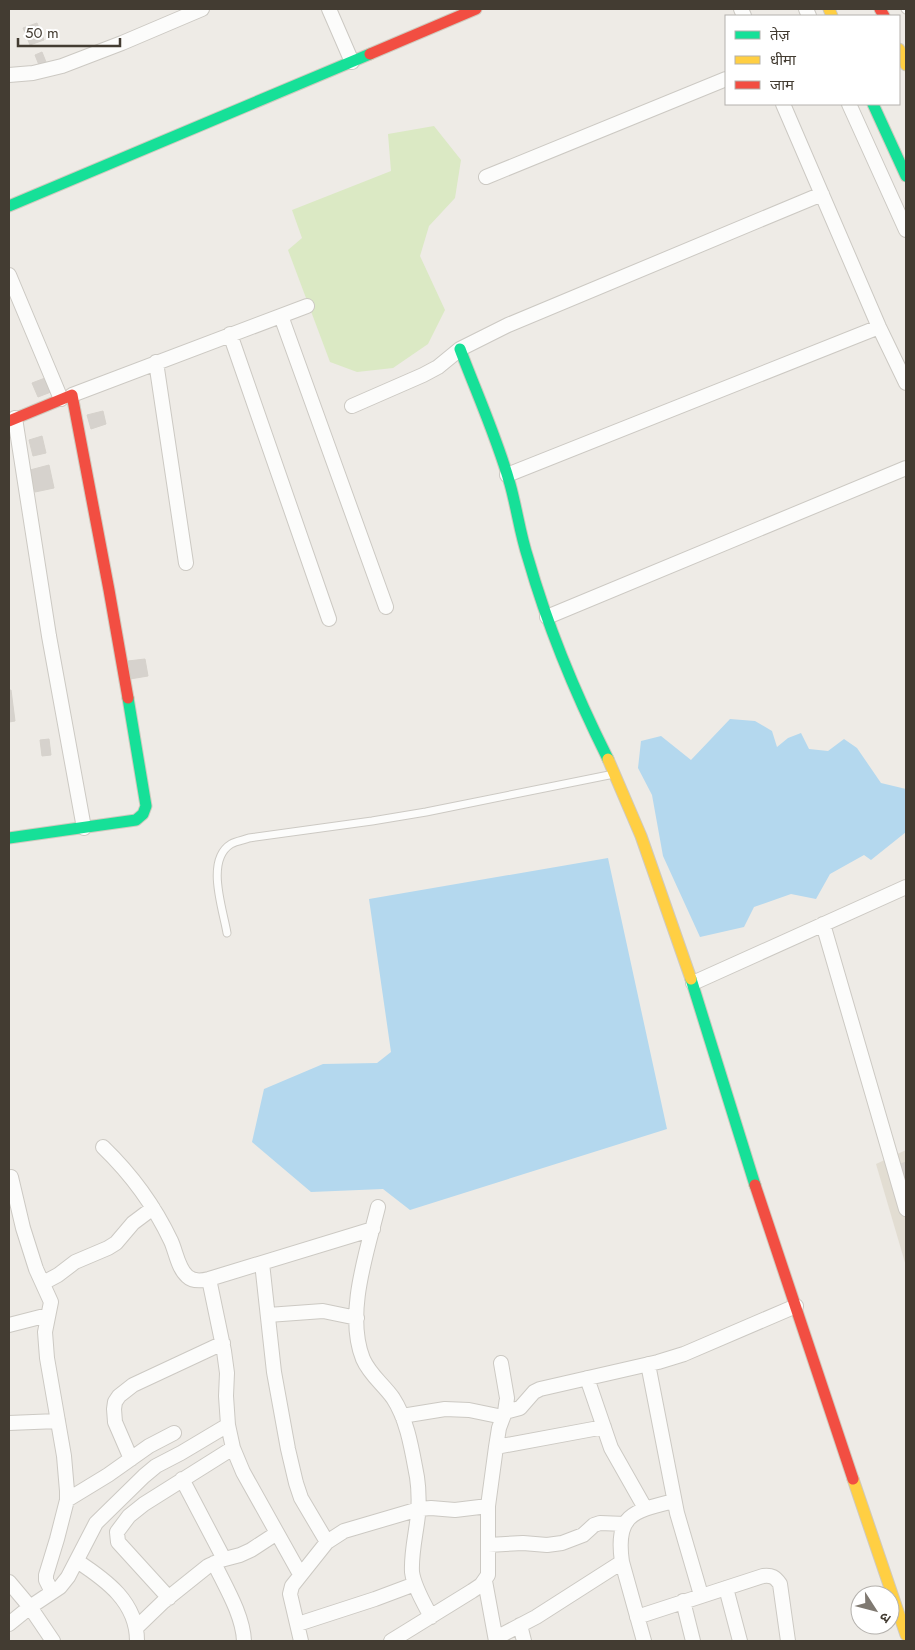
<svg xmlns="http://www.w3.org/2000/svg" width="915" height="1650" viewBox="0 0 915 1650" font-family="Jost,'Noto Sans Devanagari',sans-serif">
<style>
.residential{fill:#e2ddd2}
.green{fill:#dbe9c4}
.water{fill:#b4d8ee}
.building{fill:#d6d2cd;stroke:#d6d2cc}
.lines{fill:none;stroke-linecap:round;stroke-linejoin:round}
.lane-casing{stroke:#ccc9c3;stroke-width:9}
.street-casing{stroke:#ccc9c3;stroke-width:16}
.fast-casing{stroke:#cfcabe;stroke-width:13}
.slow-casing{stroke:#cfcabe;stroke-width:13}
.jam-casing{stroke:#cfcabe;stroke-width:13}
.lane{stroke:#fcfcfb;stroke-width:7}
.street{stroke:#fcfcfb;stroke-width:14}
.fast{stroke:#16e098;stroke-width:11}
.slow{stroke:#ffcf43;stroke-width:11}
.jam{stroke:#f24e42;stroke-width:11}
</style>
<rect width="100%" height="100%" fill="#eeebe6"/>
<path class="residential" d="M906,1150V1266L876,1164Z"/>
<path class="green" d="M434,126L461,160L455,198L429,226L420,256L445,310L428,344L393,368L357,372L330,362L288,250L302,238L292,210L391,171L388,134Z"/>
<path class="water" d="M730,719L755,721L772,731L777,747L788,738L801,733L809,749L828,751L844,739L857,748L881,783L906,789V832L871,860L864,855L830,874L816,899L791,894L754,907L744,927L700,937L663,856L652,795L638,768L641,741L661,736L691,760Z
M608,858L667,1129L410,1210L383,1189L311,1192L252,1142L264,1089L323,1064L377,1063L391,1052L369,899Z"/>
<path class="building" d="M37,23L44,40L30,45L23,28Z
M42,52L46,62L39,65L35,55Z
M45,378L51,392L38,397L32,383Z
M103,411L106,424L91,429L87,415Z
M42,436L46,453L33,456L29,440Z
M49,465L54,488L35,492L30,470Z
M145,659L148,676L130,679L128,661Z
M9,690H11L15,721L9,722Z
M49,739L51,755L42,756L40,740Z
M906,1162V1185L904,1186L898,1165Z"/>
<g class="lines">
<defs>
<path id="lane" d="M905,9L906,10
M227,933C223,909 205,860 231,844C236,841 244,840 249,838L372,821L426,812L614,774"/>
<path id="street" d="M329,9L352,62
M741,9L744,16
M806,9L809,16
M9,75L33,73L62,66L122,43L202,9
M783,104L879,327L906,383
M849,104L906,230
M486,177L726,79
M9,275L61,399
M281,316L386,607
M230,334L329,619
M156,362L186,563
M72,395L307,306
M352,406L423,375L438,367L460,349L508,325L822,194
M15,418L49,636L84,828
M507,475L879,327
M547,617L906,468
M823,924L906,1209
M693,983L906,887
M103,1147C132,1175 154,1205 171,1241C176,1252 178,1268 187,1276C193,1282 201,1281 209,1279L373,1229
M11,1177L23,1228L36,1269L51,1302L45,1332L47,1358L64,1456L67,1491V1500L57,1539L46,1575V1580L52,1592
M378,1207C367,1252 345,1314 363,1359C370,1375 383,1384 393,1398C408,1421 412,1451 417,1477C419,1490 419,1502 418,1515C416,1534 411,1553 412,1572C414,1587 424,1603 431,1617
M262,1263L274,1372L288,1449L296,1483L301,1498L327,1542
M209,1279L224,1351L227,1373L226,1396L228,1425L233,1448L243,1472L300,1574
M43,1283L58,1275L75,1262L108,1248L116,1243L133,1223L153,1208
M268,1315L323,1311L357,1318
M9,1325L48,1315
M648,1364L677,1513L701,1595
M587,1378L611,1448L645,1508
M505,1412L520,1408L534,1392L540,1389L658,1362L684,1354L796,1306
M402,1416L445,1409L469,1410L503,1417
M9,1423L58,1421
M496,1447L604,1427
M131,1459L115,1422L114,1409L115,1402L119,1396L133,1385L223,1343
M182,1479L224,1559
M67,1500L108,1475L149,1446L174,1433
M488,1545L523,1543L547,1545L562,1543L583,1535L594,1525L600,1523L625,1524
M77,1561C106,1580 137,1602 137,1641
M214,1563C225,1586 243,1615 244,1641
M485,1581L496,1641
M9,1582L30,1607L53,1641
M726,1588L740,1641
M169,1598L118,1542L117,1532L129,1516L144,1504L233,1448
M683,1601L693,1641
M637,1617L763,1576C772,1575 775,1577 780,1584L788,1641
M9,1624L30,1607L60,1587L68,1577L96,1523L144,1476L156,1466L181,1453L228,1425
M298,1624L375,1599L415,1584
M520,1625L524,1641
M136,1628L163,1602L208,1566L221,1560L240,1555L251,1550L277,1533
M496,1638L536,1617L622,1562
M301,1641L290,1594L292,1586L327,1542L344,1531L419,1509L431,1508L455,1510L488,1506
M391,1641L472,1591L481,1585L488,1575V1506L496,1447L499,1428L505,1412L507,1398L501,1363
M644,1641L622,1562C615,1514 634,1511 674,1501"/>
<path id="fast" d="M873,104L906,176
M9,206L370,54
M460,349C477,394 497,438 510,484C517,509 520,534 528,558C548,628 576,695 608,759
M9,838L136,820L143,814L146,806L128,698
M691,979L755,1185"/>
<path id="slow" d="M829,9L832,16
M899,49L906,65
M608,759L641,836L691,979
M853,1479L906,1635"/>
<path id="jam" d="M880,9L884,16
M370,54L476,9
M9,421L72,395L109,590L128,698
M755,1185L853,1479"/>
</defs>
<use href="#lane" class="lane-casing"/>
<use href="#street" class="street-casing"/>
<use href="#fast" class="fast-casing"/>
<use href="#slow" class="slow-casing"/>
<use href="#jam" class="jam-casing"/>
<use href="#lane" class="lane"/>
<use href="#street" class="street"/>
<use href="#fast" class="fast"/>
<use href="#slow" class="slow"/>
<use href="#jam" class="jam"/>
</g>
<rect width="915" height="1650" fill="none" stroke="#433c32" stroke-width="20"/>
<rect x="725" y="15" width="175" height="90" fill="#ffffff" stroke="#b4b1ad"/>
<rect x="735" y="31" width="25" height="8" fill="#16e098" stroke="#b4b1ad"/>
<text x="770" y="40" font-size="15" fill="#433c32">तेज़</text>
<rect x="735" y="56" width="25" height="8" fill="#ffcf43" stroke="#b4b1ad"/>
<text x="770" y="65" font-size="15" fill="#433c32">धीमा</text>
<rect x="735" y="81" width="25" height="8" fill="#f24e42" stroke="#b4b1ad"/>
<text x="770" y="90" font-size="15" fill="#433c32">जाम</text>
<g transform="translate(875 1610) rotate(126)"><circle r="24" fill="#ffffff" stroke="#b4b1ad"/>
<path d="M0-4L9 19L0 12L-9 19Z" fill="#7f7971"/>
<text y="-8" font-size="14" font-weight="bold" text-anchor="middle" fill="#433c32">उ</text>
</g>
<path d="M18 38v8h102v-8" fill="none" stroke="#433c32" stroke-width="2.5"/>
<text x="25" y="38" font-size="15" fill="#433c32" stroke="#ffffff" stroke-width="4" paint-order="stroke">50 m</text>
</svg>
